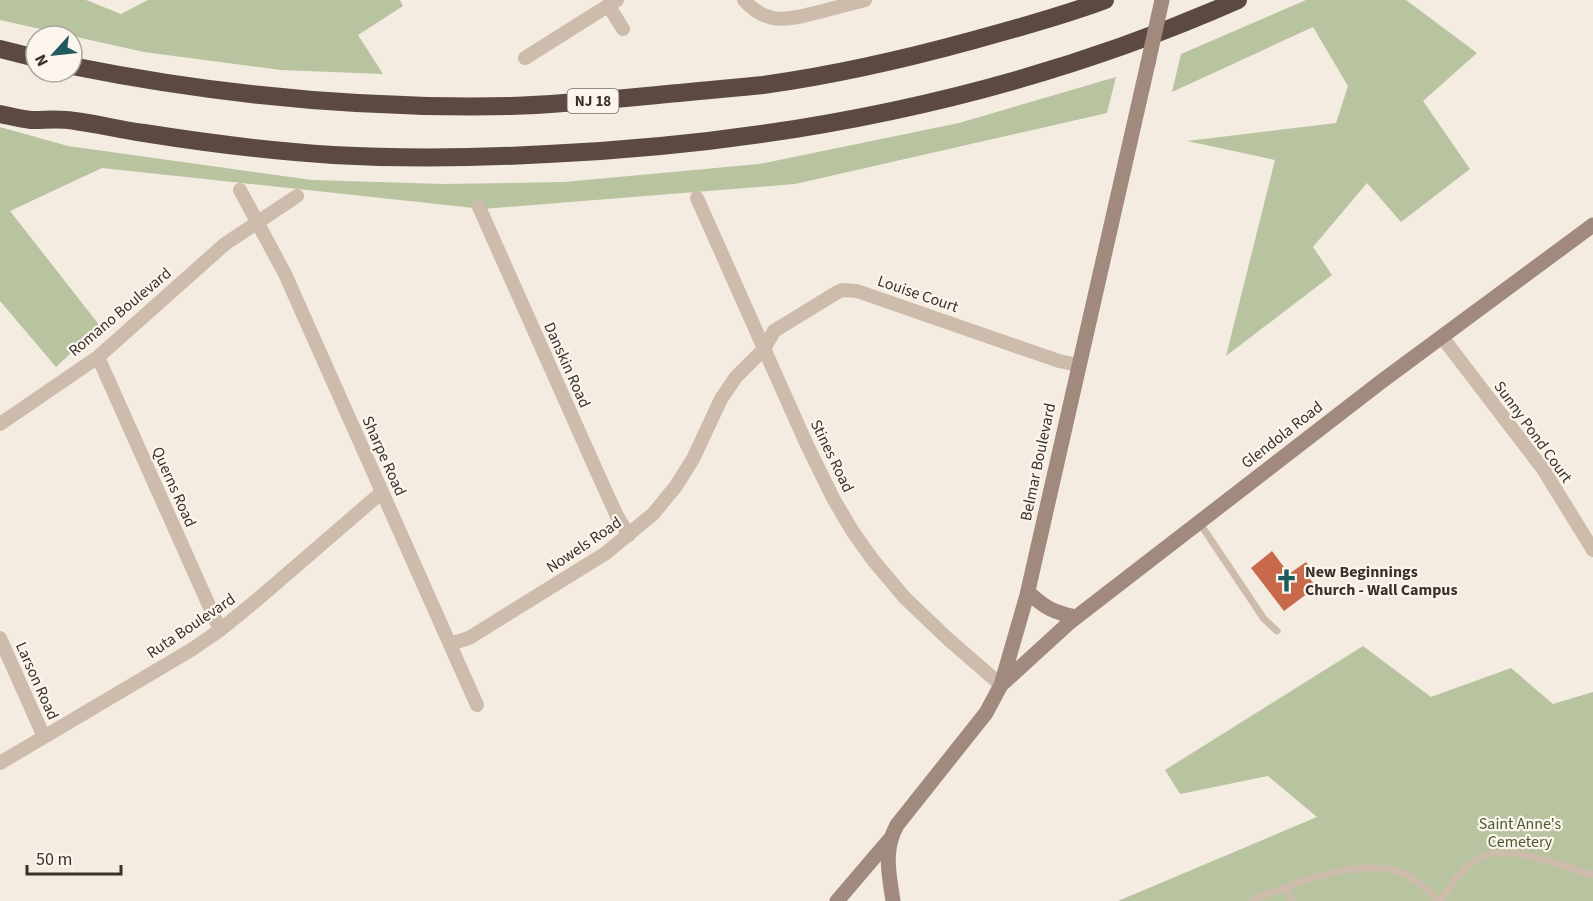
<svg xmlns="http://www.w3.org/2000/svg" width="1593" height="901" viewBox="0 0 1593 901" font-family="'Source Sans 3',sans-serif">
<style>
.green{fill:#b8c4a0}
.building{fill:#c8694b}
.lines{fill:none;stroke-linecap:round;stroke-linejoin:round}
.lane{stroke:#cdbbac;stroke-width:7}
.street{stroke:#cdbbac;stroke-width:14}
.secondary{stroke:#a18a7d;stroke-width:15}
.highway{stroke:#5c4a42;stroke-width:18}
.secondary-bridge{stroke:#a18a7d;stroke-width:15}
.labels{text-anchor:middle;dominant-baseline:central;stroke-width:4.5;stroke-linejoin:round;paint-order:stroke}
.shield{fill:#fbf5ee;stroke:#756b66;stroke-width:1.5}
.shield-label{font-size:15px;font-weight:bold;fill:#3b302b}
.street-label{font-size:16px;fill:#3b302b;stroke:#fbf5ee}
.poi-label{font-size:16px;font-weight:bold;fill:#3b302b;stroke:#fbf5ee;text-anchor:start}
.park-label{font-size:16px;fill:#4a5a2e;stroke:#fbf5ee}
</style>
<rect width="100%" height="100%" fill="#f4ebe1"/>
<path class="green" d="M0,0H86L121,14L148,0H400L403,6L358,35L383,74L281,70L144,52L0,20Z
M1306,0H1406L1477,53L1423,101L1470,169L1401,222L1367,183L1313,247L1332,275L1226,356L1275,160L1187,141L1336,123L1348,86L1313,27L1172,92L1181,54Z
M1116,77L1107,113L795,184L483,209L102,168L10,211L100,326L56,367L0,301V127L68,146L312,180L443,184L564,182L759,164L959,123Z
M1363,646L1431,697L1511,668L1553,704L1593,692V901H1118L1317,817L1268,776L1180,794L1165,770Z"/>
<path class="building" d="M1272,551L1289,574L1306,562L1313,572L1308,576L1316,587L1284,611L1251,568Z"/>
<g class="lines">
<path class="lane" d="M1199,522L1264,619L1277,631
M1286,888L1292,901
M1251,901C1289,885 1347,862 1389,869C1408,872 1425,887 1438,901
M1440,901C1452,882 1470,857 1494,853C1520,849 1567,868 1593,875"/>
<path class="street" d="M744,0C767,26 789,20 819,12C834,8 850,4 865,0
M608,5L623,29
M525,58L617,0
M240,190L285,274L477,705
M697,198L807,445L833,498L853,532L873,560L905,598L948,639L1001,685
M479,207L597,472L617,516L629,535
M1442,337L1543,469L1593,550
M98,357L220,630
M0,424L98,357L225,244L297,196
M0,638L44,737
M450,644L469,638L606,553L654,513L676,486L693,459L721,399L736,377L764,349L774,331L836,293L842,290L857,291L1059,361L1078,365
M0,763L191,650L220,630L258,599L382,492"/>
<path class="secondary" d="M1028,592C1045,608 1053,612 1076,617
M1001,685L1070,622L1382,381L1593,225
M837,901L890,839
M893,901C889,874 883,850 897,825L986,713L1001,685L1027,595L1148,63"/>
<path class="highway" d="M0,49L36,58
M72,66C216,95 364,109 511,106C568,104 623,98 679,93C707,90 735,88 763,85C835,75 905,59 974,40C1018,28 1062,16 1105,0
M0,114C10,116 21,119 31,120C46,120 60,118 75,121C98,124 121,130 144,133C207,143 270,151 333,155C405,159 476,158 548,154C784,143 1021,96 1238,0"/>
<path class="secondary-bridge" d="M1148,63L1162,0"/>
</g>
<defs>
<symbol id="church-bare" viewBox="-9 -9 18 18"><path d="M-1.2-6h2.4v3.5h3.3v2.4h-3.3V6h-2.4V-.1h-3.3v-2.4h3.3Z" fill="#1f5a5e" stroke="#fbf5ee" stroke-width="2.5" paint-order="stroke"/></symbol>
</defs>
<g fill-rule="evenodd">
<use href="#church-bare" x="1270" y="564" width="33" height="33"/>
</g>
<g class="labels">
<rect class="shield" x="567.5" y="89" width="51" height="24" rx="4.5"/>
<g class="shield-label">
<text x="593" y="101">NJ 18</text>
</g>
<g class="street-label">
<text transform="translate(918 294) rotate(19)">Louise Court</text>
<text transform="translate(120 312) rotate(-40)">Romano Boulevard</text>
<text transform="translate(567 365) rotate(66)">Danskin Road</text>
<text transform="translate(1533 432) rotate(54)">Sunny Pond Court</text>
<text transform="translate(1282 435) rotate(-38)">Glendola Road</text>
<text transform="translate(384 456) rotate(66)">Sharpe Road</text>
<text transform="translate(832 456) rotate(64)">Stines Road</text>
<text transform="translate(1038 462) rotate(-78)">Belmar Boulevard</text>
<text transform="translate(174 487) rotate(66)">Querns Road</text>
<text transform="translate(584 545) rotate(-34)">Nowels Road</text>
<text transform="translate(191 626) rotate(-34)">Ruta Boulevard</text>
<text transform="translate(37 681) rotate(66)">Larson Road</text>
</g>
<g class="poi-label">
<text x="1305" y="572">New Beginnings<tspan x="1305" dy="18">Church - Wall Campus</tspan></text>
</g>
<g class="park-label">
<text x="1520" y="824">Saint Anne's<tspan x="1520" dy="18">Cemetery</tspan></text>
</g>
</g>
<g transform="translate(54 54) rotate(243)"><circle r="28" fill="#fbf5ee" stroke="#aea6a0" stroke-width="1.5"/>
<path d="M0-4.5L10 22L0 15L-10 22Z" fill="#1f5a5e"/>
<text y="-9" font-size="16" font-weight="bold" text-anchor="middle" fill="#3b302b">N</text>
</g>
<path d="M27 865v9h94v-9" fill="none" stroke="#3b302b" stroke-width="3"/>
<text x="36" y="865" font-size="18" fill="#3b302b" stroke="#fbf5ee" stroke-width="4.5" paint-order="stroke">50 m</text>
</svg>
